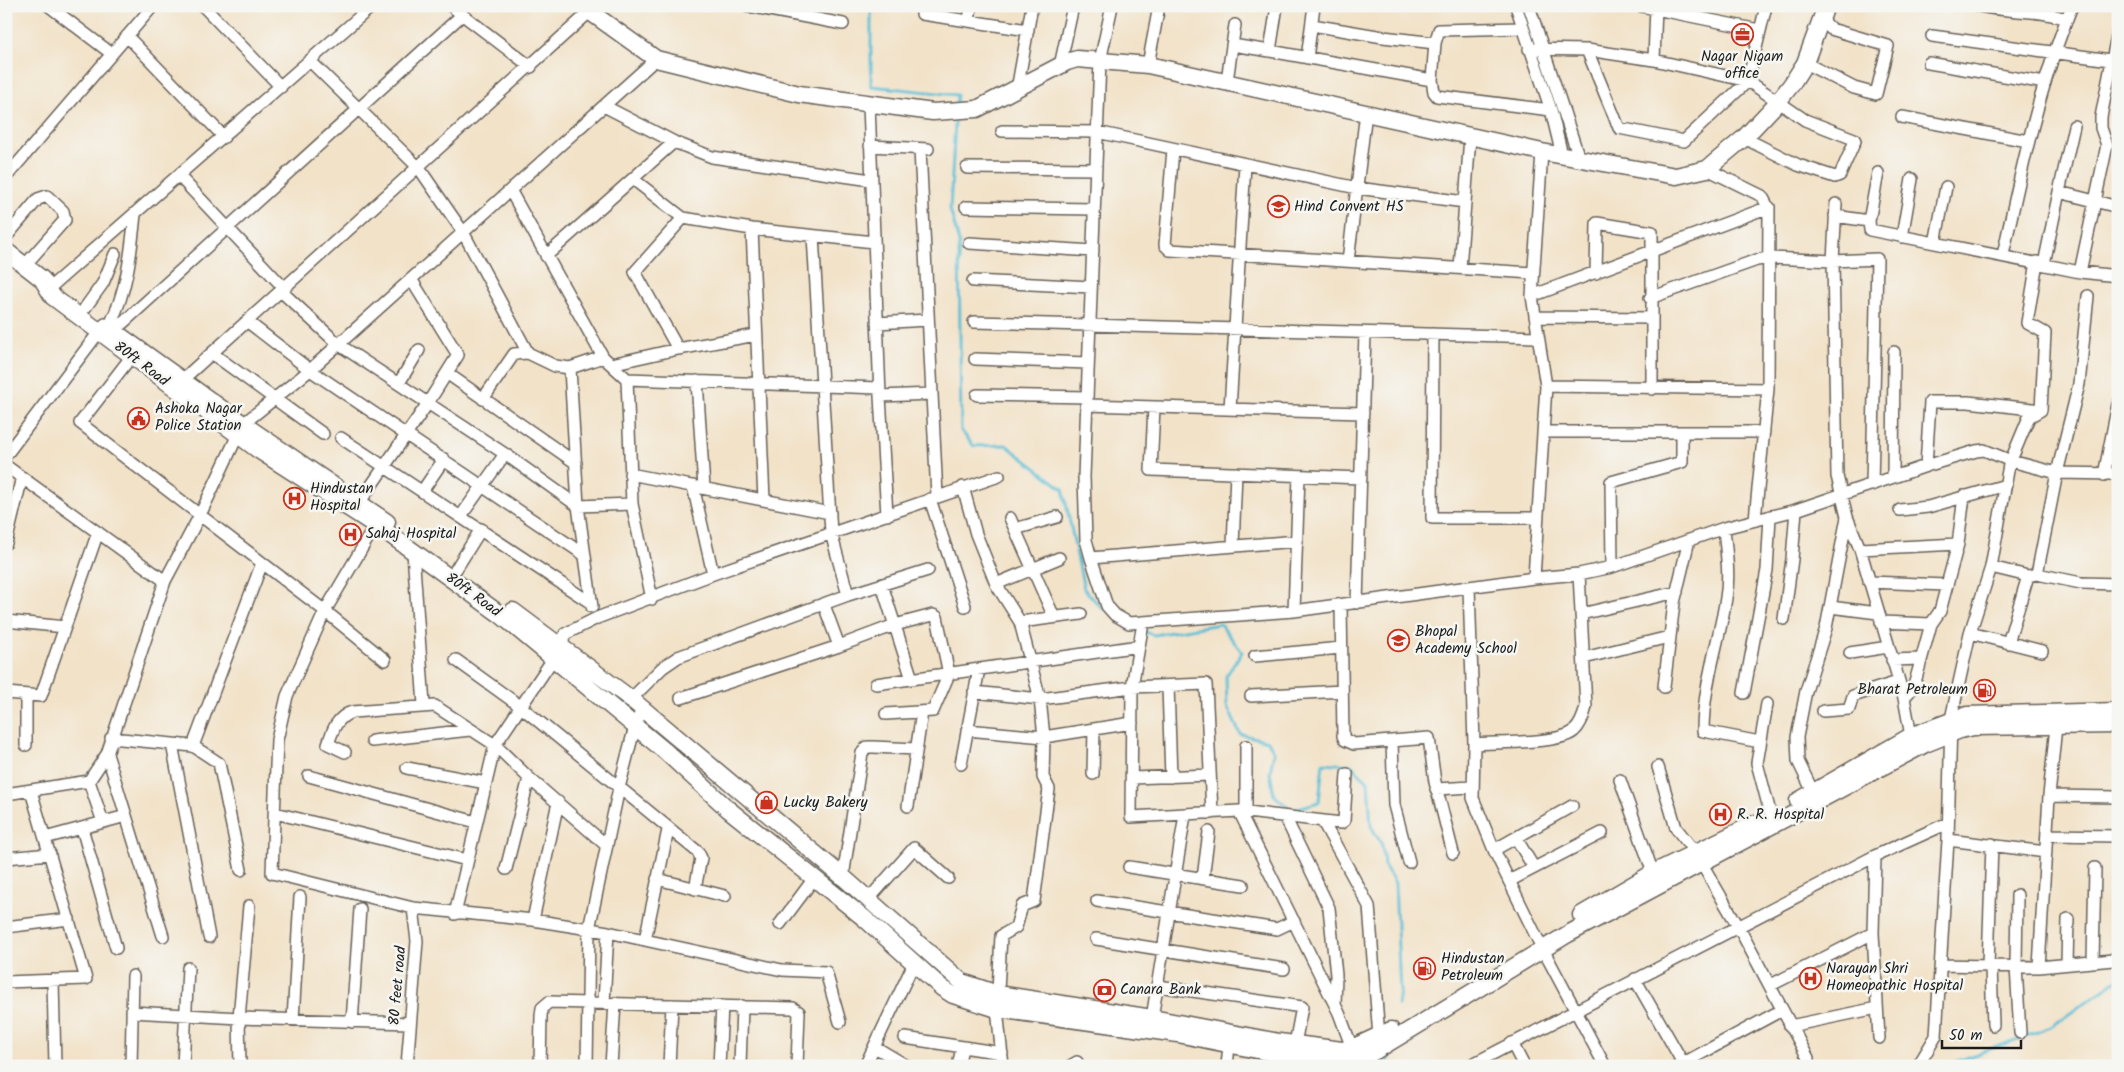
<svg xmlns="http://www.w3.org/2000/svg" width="2124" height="1072" viewBox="0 0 2124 1072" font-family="Kalam,sans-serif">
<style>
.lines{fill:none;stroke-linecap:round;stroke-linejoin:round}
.stream{stroke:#56bcd4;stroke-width:3}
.minor-casing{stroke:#676158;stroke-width:14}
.secondary-casing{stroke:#676158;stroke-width:19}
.minor{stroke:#fff;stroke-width:11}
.secondary{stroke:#fff;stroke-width:16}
.labels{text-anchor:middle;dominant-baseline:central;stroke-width:5;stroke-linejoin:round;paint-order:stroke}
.poi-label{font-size:15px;fill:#1c1c1c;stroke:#f6f6f2;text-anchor:start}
.street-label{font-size:15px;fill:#1c1c1c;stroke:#f6f6f2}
</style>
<rect width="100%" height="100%" fill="#f6f6f2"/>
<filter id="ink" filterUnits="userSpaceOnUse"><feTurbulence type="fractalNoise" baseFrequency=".02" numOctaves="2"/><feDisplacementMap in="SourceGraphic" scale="10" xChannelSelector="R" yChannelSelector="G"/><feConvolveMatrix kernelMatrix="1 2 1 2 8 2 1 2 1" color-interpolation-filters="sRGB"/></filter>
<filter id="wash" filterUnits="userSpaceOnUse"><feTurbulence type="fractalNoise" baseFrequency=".0096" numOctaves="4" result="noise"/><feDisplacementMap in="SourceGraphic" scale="20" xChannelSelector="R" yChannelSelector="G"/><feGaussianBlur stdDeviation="1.12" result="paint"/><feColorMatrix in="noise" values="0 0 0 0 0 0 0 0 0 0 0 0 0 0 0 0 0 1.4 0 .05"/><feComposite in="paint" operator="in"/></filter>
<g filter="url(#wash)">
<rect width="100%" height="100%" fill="#f2e2c8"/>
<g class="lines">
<path class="stream" d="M871,6V86L957,95L956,104
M955,122L950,209L959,242L961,431L974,446L1006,445L1063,489L1084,589L1103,609
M1131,627L1154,635L1220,624L1242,652L1226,676L1227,706L1240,734L1268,741L1274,752L1270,772L1274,795L1291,810L1319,802L1323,763L1351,765L1368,781L1371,826L1382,845L1384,865L1395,883L1400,991L1398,1005
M1385,1066L1390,1055
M1944,1066L2051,1027L2118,979"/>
</g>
</g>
<g filter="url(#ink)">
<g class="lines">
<defs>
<path id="minor" d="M49,6L112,54
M203,6L281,87
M451,6L531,67
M748,6L843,24
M923,6L922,14L1028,30
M1112,6L1100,61L1084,477L1086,540L1091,558L1107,606L1115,615L1129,623L1294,611L1534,578L1579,574L1612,567L1724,528L1796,510L1926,466L1976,451L1984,450L2011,461L2057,473L2118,474
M1277,6L1270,51L1432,80L1434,92L1437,96L1551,110
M1516,6L1551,110L1562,155
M1529,6L1579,158
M1641,6L1759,30
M1979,6C2009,13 2038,9 2067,19
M969,21L971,6
M1312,25L1383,37L1435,43
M127,36L224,137
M1932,36L2118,61
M1232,45L1270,51
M1529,49L1587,50L1654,60L1748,81L1805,120L1854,139L1855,141L1840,175L1835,177L1798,165L1744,138
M1587,50L1619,128L1684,141L1748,81L1766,6
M1307,58L1314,6
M1654,60L1656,6
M310,61L419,168L463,232L528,353L555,366L570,368L603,357
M1805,63L1854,88L1876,94L1888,46L1831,29L1822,20
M1929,63L2045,83
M1148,65L1159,6
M1060,66L1073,6
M1432,80L1435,43L1439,30L1522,28
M1227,81L1235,25
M1017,90L1032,6
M869,104L880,396L887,515
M604,106L674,142L712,157L871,180
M1902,117L2028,141
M1002,131L1097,132L1357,188L1465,202
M870,146L928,149
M920,149L937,496
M1173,149L1165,245L1170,250L1533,273
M967,168L1096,169
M1707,169L1762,196L1769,209L1768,389L1755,519
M1878,173L1869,221L1870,230L2080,272L2118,276
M179,176L285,289
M6,177L153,6
M633,179L683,218L752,229L874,242
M510,190L603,357L627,379L879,388
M2059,192L2074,126
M1836,204L1833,261L1837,476L1847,517L1860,549L1904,698L1911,736
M966,207L1094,209
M1835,216L1869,221
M752,229L764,500
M813,236L831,533L848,595
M6,237L38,199L47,196L63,211L65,220L26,264
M1902,237L1912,179
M969,243L1093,251
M1935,243L1946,187
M2003,255C2021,171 2039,86 2072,6
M546,256L674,142
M1348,261L1366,112
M2044,264L2059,192L2118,207
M1460,268L1470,137
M2080,272L2107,145L2101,128V117L2118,30
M1596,273L1597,223L1652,232V389
M973,281L1091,287
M54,284L372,6
M282,292L338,344L505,454L578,506L632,504
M1532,296L1769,207
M1650,298L1757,260L1770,258L1833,261L1877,259L1872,485
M85,308L103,283L115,254
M1535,317L1651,318
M248,322L310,370L583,554
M974,322L1537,337
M877,323L927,320
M109,327C127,291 131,254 135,214
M114,331L462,15
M1433,334L1432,518H1537
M678,349L635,272L683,218
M213,354L323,434
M131,357L80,423L325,611L385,660
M975,359L1088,363
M611,364L678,349L756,335
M570,368L578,506L592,607
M448,374L576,463
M627,379L632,504L652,599
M182,380L595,7
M697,381L704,488
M399,383L419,350
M1546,386L1768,389
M977,395L1087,397
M880,396L932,394
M483,399L514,354L528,353
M1086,405L1363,413
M1154,407L1151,470L1361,478
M1230,409L1245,165
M1544,432H1764
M341,438L591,603
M6,455L105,324
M6,466L165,581
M1926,466L1930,402H1968L2041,410
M630,474L830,513
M2104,475L2118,404
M1893,477L1894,352
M693,486L713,574
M963,487L976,534L996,584L1020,622L1040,699L1044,737L1043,777L1049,789L1034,901L1022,906L1016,927L1001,936L997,1009L1003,1066
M423,490L444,459
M930,499L965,606
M360,502L428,403L458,355L411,279
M1900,510L1928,507L2006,485
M461,516L505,454
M1010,518L1054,617
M375,526L325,611L287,696L277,740L272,873L413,908L533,920L608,932L782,970L826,972L840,1022
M1724,528C1726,551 1730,575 1726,598C1719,642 1703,686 1703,731L1760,742
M1015,529L1057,517
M6,543L22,477
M1233,546L1236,473
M1860,549L1958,544
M413,552L424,705
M1091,558L1297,541
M1612,567L1611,482L1682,462V433
M1991,567L2028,576L2037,574L2081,583L2118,584
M456,569L481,529
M2037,574L2057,473L2079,384L2088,296
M1534,578L1546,386L1532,296L1542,152
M1869,582L1946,585
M996,584L1059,558
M882,585L912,679
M1469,587L1474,744L1473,798L1494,850L1538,940L1605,1066
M1357,603L1365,333
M824,605L839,646
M1341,605L1343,736L1345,740L1354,744L1429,738L1435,782L1453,853
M1830,607L1878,613
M1294,611L1299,476
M1581,614L1677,592
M1784,619L1792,559L1796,510
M6,621L65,627
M1020,622L1081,614
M1881,622L1931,624
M1143,623L1132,687L1131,817L1239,811L1341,823L1344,821L1347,774
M1970,633L2042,651
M2008,643L2028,576
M1850,653L1888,647
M1255,656L1341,648
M1584,658L1669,637
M456,660L520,706L698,852L701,858L695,889
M1892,660L1921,659
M876,684L1139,646
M1168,686L1171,777
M1664,687L1674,603L1689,540
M974,692L1040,699L1132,687L1206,684L1212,813
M6,693L41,696L98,532
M1744,693L1767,570L1770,516
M26,695V745
M1251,696L1342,691
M681,698L839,646L895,625L933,615L937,617L949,674L933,711L886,714
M1904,698L1914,686L1931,624L1940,611L1958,544L1964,496
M631,699L662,668L678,657L848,595L928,570
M1767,704L1757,763L1771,816
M1823,711L1849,709L1853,696L1898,682
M967,730L1044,737L1132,723
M111,738L193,746L219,763L241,870
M372,741L470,730
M1392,741L1394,805L1409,862
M172,744L209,937
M1474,744C1496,742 1560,744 1574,731C1581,725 1584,715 1586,707L1579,574
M193,746L262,563
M1246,746V812
M345,752L328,744C333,729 337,717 352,712L435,706L495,745L529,778L607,846
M107,754L163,936
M961,764L979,669
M1658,767L1676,828L1695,852L1738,926L1808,1058L1807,1066
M407,768L486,783
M1093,774L1094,729
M309,776L476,822
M1132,778L1210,775
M1620,780L1653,873
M89,781L103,822
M1436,789L1472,787
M1813,792L1798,761L1797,737L1806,691L1826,628L1847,517
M6,794L89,781L107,754L165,581L200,515L243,424L310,370L656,59
M2049,796L2118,797
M908,806L922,712
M1239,811L1339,1013L1352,1048
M275,813L467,860
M1285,817L1329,908L1336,975L1335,1004
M1323,822L1369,906L1379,1037
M82,828L116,948
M2048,835L2118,836
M45,838L126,816
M1516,838L1534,868
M1948,840L2046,852
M1494,850L1572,806
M1875,856L1873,933L1879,1038
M6,858L50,854
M1129,867L1243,885
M506,869L529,778
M843,877L862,753L867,747H873L916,749
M1203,878L1209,832
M657,879L725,896
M1509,881L1602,833
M2017,895L2016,967L2020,1033
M868,900L914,848L948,878
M1097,901L1277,929L1294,921
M455,914L495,745L561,647L565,634L597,618L713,574L999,476
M533,920L558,802
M780,924L815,877
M6,927L69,919
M1096,939L1284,969
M645,940L668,830
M2093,961L2095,868
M2067,964L2068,919
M1941,965L2039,967L2113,960L2118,955
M1988,966L1992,844
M1991,966L1993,1025
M2039,967L2049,796L2056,726
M1635,979L1683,1063
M53,980L55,1066
M6,982L86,979L31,791
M1771,985L1873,933
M1158,986L1302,1007L1295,1044
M604,1003L608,932
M132,1012L239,1018L410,1023
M1152,1018L1185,815
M293,1020L300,897
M352,1022L360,909
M1790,1026L1877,1008
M905,1038L1002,1053
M1512,1043L1524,1066
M875,1047L907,1066
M131,1066L133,976
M183,1066L188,968
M240,1066L239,1018L249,906
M407,1066L417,941L413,908
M540,1066L541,1016L542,1008L549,1002L793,1008L799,1012L797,1066
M587,1066L589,929L619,788L635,726L642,709
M611,1066L615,1003
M669,1066L672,1005
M719,1066L722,1006
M740,1066L742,1006
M865,1066L914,963
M958,1066L962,1048
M1070,1066L1077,1062
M1227,1066L1229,1045
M1469,1066L1875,856L1948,823
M1678,1066L1782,1010
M1918,1066L1936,1036L1948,840L1951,719L1970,633L1991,567L2009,465L2029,417L2041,410L2045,333L2027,323L2037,262"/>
<path id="secondary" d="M582,6L656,59L799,94L933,112L977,109L1067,62L1077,59L1148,65L1542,152L1676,176L1707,169L1744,138L1777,103L1791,85L1805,63L1826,6
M6,251L42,279L53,297L257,449L392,536L501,615L666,752L728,809L864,918L942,988L953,995L997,1009L1178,1034L1282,1055L1341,1063L1355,1061L1377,1050L1568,934L1925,744L1960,730L1974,727L2118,725
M112,330L243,424L387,522
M513,611L631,699L843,877L962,982L998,994L1152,1018L1279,1042L1342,1050L1352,1048L1391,1030
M1798,801L1911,736L1967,715L2118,711
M1581,915L1653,873L1756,823"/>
</defs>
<use href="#minor" class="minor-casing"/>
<use href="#secondary" class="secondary-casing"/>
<use href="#minor" class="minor"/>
<use href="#secondary" class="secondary"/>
</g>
</g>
<defs>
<symbol id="office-ring" viewBox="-11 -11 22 22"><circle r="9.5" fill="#f6f6f2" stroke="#c8321e" stroke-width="1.5"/><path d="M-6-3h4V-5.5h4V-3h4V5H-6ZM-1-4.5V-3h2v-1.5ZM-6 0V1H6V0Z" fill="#c8321e"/></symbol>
<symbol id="school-ring" viewBox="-11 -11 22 22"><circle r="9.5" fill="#f6f6f2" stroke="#c8321e" stroke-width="1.5"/><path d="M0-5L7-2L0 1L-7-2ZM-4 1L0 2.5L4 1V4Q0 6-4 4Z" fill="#c8321e"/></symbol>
<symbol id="civic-ring" viewBox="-11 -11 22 22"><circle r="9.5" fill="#f6f6f2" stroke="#c8321e" stroke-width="1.5"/><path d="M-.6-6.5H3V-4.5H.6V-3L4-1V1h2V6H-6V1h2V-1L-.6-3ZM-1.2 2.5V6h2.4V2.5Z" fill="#c8321e"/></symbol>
<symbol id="hospital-ring" viewBox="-11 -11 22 22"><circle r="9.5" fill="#f6f6f2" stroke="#c8321e" stroke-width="1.5"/><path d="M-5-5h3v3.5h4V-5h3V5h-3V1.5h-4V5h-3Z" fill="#c8321e"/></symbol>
<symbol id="fuel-ring" viewBox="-11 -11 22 22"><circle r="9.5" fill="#f6f6f2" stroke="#c8321e" stroke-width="1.5"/><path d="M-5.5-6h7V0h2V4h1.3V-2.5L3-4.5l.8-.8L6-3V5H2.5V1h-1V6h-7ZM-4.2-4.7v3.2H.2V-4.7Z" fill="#c8321e"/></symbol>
<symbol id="shop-ring" viewBox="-11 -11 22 22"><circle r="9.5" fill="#f6f6f2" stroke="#c8321e" stroke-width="1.5"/><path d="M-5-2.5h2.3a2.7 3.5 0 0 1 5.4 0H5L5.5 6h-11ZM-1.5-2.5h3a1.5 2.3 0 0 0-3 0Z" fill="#c8321e"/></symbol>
<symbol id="bank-ring" viewBox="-11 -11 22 22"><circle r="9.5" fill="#f6f6f2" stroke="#c8321e" stroke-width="1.5"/><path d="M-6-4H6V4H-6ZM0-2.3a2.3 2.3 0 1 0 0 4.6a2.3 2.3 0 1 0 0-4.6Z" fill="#c8321e"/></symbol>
</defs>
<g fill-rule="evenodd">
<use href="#office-ring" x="1730" y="22" width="25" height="25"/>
<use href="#school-ring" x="1266" y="194" width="25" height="25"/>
<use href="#civic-ring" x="126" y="406" width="25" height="25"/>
<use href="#hospital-ring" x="282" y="486" width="25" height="25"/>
<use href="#hospital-ring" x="338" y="522" width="25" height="25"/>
<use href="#school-ring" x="1386" y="628" width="25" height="25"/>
<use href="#fuel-ring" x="1972" y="678" width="25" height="25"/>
<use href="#shop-ring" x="754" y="790" width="25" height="25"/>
<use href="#hospital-ring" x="1708" y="802" width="25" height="25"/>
<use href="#fuel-ring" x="1412" y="956" width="25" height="25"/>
<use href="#hospital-ring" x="1798" y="966" width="25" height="25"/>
<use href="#bank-ring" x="1092" y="978" width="25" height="25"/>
</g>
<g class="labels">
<g class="poi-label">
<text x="1742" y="57" text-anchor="middle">Nagar Nigam<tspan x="1742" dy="17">office</tspan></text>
<text x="1294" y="207">Hind Convent HS</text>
<text x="155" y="409">Ashoka Nagar<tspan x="155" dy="17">Police Station</tspan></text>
<text x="310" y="489">Hindustan<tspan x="310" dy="17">Hospital</tspan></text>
<text x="366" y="534">Sahaj Hospital</text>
<text x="1415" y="632">Bhopal<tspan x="1415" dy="17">Academy School</tspan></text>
<text x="1968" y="690" text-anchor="end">Bharat Petroleum</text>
<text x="783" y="803">Lucky Bakery</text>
<text x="1737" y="815">R. R. Hospital</text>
<text x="1441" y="959">Hindustan<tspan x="1441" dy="17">Petroleum</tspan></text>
<text x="1826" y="969">Narayan Shri<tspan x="1826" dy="17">Homeopathic Hospital</tspan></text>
<text x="1120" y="990">Canara Bank</text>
</g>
<g class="street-label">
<text transform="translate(141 364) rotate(37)">80ft Road</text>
<text transform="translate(473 595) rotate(36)">80ft Road</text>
<text transform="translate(398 986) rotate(-85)">80 feet road</text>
</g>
</g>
<rect width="2124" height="1072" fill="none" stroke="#f6f6f2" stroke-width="25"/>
<path d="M1942 1040v8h79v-8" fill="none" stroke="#1c1c1c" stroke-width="2.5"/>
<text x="1949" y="1040" font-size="15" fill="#1c1c1c" stroke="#f6f6f2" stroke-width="4" paint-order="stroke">50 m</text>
</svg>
